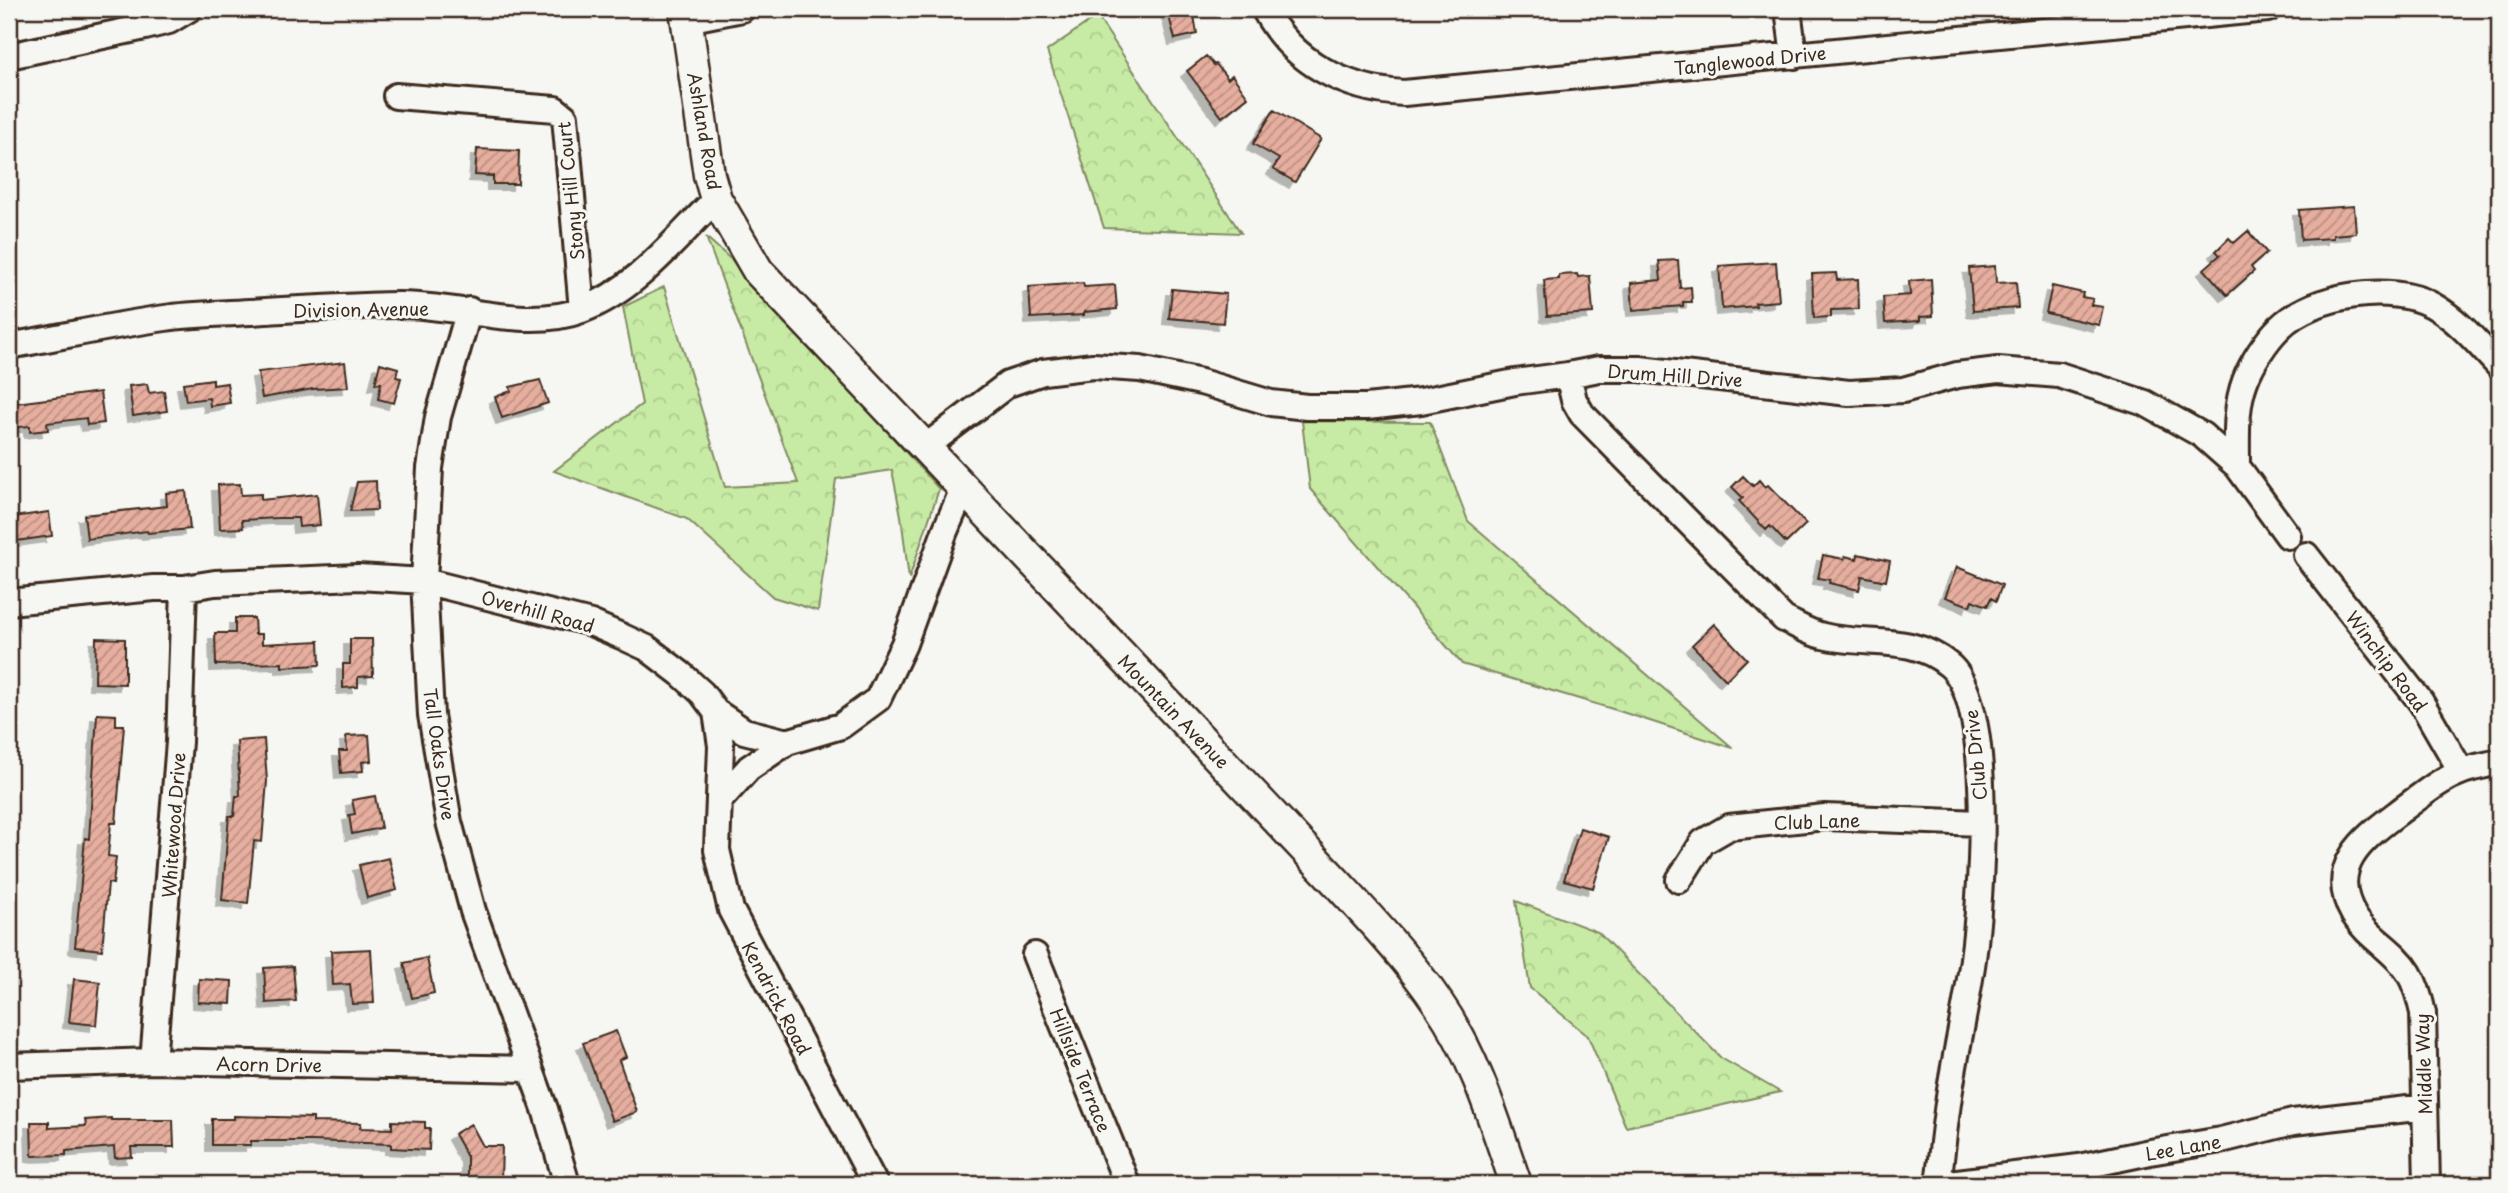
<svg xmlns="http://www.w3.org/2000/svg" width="2508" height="1193" viewBox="0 0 2508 1193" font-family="'Playpen Sans',sans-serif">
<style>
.forest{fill:url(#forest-crowns);stroke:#818a62;stroke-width:2}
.building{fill:url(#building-hatch);stroke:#3b2a1e;stroke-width:2;filter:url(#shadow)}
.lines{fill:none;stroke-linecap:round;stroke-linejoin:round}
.minor-casing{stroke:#3b2a1e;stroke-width:30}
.major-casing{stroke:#3b2a1e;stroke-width:35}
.minor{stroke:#f6f6f2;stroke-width:24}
.major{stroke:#f6f6f2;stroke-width:30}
.labels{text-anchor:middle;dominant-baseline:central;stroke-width:6;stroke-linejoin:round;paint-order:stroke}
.street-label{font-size:18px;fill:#3b2a1e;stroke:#f6f6f2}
</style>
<defs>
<pattern id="forest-crowns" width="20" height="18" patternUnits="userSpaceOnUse" patternTransform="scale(1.75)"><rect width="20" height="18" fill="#c7eba5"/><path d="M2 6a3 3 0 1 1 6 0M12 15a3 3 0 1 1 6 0" fill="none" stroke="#acca8e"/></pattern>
<pattern id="building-hatch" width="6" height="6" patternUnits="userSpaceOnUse" patternTransform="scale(1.75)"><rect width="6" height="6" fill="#e6ae9f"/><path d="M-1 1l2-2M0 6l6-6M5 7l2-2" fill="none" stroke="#bc8e81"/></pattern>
<filter id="shadow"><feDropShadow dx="-6" dy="6" stdDeviation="0" flood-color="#0004"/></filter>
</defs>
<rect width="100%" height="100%" fill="#f6f6f2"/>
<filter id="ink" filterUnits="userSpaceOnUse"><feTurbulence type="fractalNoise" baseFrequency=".0143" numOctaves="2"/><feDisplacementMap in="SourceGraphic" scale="14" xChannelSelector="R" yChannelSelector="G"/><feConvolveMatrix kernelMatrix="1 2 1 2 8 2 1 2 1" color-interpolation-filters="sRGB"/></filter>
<g filter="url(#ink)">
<path class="forest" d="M1097,16L1241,233L1104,228L1047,51Z
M706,237L736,264L939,489L909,579L901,516L892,470L836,479L818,611L773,597L687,519L554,471L642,404L623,307L664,287L725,487L798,483Z
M1302,421L1430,422L1468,521L1733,748L1616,710L1462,664L1310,489Z
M1516,901L1598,932L1721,1058L1780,1092L1626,1127L1588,1036L1530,988Z"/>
<path class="building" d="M1167,9H1193L1197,34L1175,39Z
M1206,56L1214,65L1216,64L1228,79L1232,75L1248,97L1222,117L1187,71Z
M1274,110L1321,139L1295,182L1273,169L1279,159L1253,144Z
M477,149L519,151L518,184H493V176L475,175Z
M2354,206L2356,233L2333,235V238L2301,240L2299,210Z
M2248,231L2267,253L2251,267L2254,271L2227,295L2204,269L2220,255L2216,251L2229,238L2234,243Z
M1678,260L1680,288L1691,287L1692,302H1683V306L1633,310L1631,283L1661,280L1659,261Z
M1776,262L1779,301L1755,303L1756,306L1722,309L1719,266Z
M1995,266L1996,283L2016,282L2018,308L1973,311L1969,268Z
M1836,273L1837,280L1858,279L1859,309L1831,310V317L1814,318L1812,274Z
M1577,274L1578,277L1590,276L1593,313L1547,316L1544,280L1559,279V275Z
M1931,279L1933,316L1920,317V321L1885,323L1883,297L1910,295L1909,281Z
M1083,283L1084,287L1115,285L1117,309L1084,312V315L1031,318L1029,287Z
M2052,286L2083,293L2082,297L2093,299L2091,305L2103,307L2099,325L2046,313Z
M1172,289L1226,294L1223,323L1169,318Z
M345,362L348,387L313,389L262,398L258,372Z
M380,363L398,368L396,377L401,378L394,403L378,399L381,383L375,384Z
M213,379V385L227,383L230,403L210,406L209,398L186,401L183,383Z
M540,380L548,403L502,418L495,397L511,391L510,387Z
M147,384L149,393L164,391L167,411L133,416L129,386Z
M100,392L104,423L87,425L86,418L47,423L48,430L30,432V426L9,428V404Z
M1743,476L1753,486L1759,480L1765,487L1768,485L1806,524L1786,543L1770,526L1766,530L1739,501L1743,498L1732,487Z
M376,481L377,510L350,511L357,482Z
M240,484L241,495L261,494V500L317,494L320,525L299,527L298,518H278L242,520L243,528L220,529L218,485Z
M186,491L190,529L148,533L147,531L87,539L84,515L167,506L166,493Z
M49,512L52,536L16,541L13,517Z
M1858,554L1890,561L1886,581L1862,576L1859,590L1829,583L1830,580L1818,578L1823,555L1844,559L1845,556L1857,559Z
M1957,567L2002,585L1996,601L1991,598L1987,606L1972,600L1970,606L1945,597Z
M235,618H254L255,634H262V644L319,641L320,665L282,667V663L216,665L215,633H235Z
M1714,624L1747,659L1726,680L1692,645Z
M96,638L125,639V684L95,683Z
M350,639H372L373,676L358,677V687L343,688V664H350Z
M97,714L116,715V725H124L116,823H111L108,856L116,857L113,884L108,883L102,950L75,947L85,838L89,839Z
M369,735L371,761L362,762L363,771L341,773L339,751H347L346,736Z
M264,739L267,781L262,842L254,841L248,903L222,900L229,816H234L236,796H240L237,741Z
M375,796L381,828L352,834L349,815L355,814L352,800Z
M1580,828L1609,837L1593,888L1564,880Z
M389,858L397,890L367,898L359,865Z
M371,949L374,1003L352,1004L350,984L333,985L331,951Z
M427,958L434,993L412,998L404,963Z
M293,966L296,1001L266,1003L264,968Z
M74,979L100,982L96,1025L69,1022Z
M199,979L232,981L231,1004L198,1002Z
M616,1031L626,1057L619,1060L637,1112L612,1121L583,1043Z
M234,1116L313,1118V1122L361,1123L360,1128L392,1129V1121L425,1122V1128H430L429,1150L391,1148V1144L313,1141H251V1145H212V1119H234Z
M111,1118V1120H173L174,1147H131L132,1157L115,1158L114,1147L66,1151V1155L32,1156L31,1122H49V1128L86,1126L85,1120Z
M471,1124L483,1146H502L501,1180L467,1179V1157L454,1134Z"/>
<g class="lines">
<defs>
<path id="minor" d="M1264,9C1292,62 1345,90 1404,93L2268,9
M1788,9L1794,56
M687,20L742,9
M9,56L145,27L169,21L189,9
M396,96L555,109L565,117L582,310
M469,310L438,417L430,468L424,581L431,715L449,822L473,911L545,1109L567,1184
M9,346C61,337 113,325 165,318C193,314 222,314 250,312C299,309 349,306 398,305C456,304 526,331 582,310C636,290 676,238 716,199
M1568,375L1574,400L1582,414L1784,619C1797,625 1809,633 1823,636C1868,647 1910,633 1949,665C1996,703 1981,901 1973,959C1967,1003 1957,1046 1950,1090C1945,1121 1942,1153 1938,1184
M924,448L1008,384L1043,372L1093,366L1140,369L1201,382L1271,403L1307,407H1367L1421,401L1515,382L1568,375L1599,369H1640L1849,393L1903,390L1957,375L1998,370L2059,375L2145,403L2202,435L2237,466C2237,438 2235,407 2245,381C2252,362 2266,341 2280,327C2314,294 2391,283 2432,305C2459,320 2478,344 2499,366
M2237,466L2288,536
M2306,555L2421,702L2461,771
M9,602L154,588H184L215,583L358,577L424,581L591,623L621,636L647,648L681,674L702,693L716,712L744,731L787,742L841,726L878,699L904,644L945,531L963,489
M716,712L721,746L717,850L731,910L875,1184
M720,800L749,768L787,742
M1679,880L1703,842L1729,827L1825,817L1981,823
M1035,955L1127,1184
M153,1061L179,742L184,588
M9,1066L153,1061L529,1069
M1941,1184L2079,1167L2150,1152L2221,1140L2293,1122L2425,1107
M2427,1184L2423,1013C2420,999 2416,985 2409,973C2395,950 2368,938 2354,915C2324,863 2369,835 2404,808C2422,795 2442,778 2463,771C2474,767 2487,765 2499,762"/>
<path id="major" d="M685,9L709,175L716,199L758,271L1338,884C1373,922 1409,960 1438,1003C1475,1056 1495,1123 1516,1184"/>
</defs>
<use href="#minor" class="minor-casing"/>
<use href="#major" class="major-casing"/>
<use href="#minor" class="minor"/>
<use href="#major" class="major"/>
</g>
</g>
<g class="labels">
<g class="street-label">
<text transform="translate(1750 60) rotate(-6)">Tanglewood Drive</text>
<text transform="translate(705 131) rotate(80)">Ashland Road</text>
<text transform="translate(570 191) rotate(-96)">Stony Hill Court</text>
<text transform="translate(361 309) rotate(-1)">Division Avenue</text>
<text transform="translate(1675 375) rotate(4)">Drum Hill Drive</text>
<text transform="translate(538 611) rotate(15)">Overhill Road</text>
<text transform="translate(2387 661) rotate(53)">Winchip Road</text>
<text transform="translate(1174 711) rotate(46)">Mountain Avenue</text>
<text transform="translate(440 754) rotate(82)">Tall Oaks Drive</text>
<text transform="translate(1975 755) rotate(-96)">Club Drive</text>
<text transform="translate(1817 821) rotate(-2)">Club Lane</text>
<text transform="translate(173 825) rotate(-86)">Whitewood Drive</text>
<text transform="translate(777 998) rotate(62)">Kendrick Road</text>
<text transform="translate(269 1064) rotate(1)">Acorn Drive</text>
<text transform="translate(2423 1064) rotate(-92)">Middle Way</text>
<text transform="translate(1081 1070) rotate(68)">Hillside Terrace</text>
<text transform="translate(2183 1147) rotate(-10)">Lee Lane</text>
</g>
</g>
<rect width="2508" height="1193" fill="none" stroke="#f6f6f2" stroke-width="35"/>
<rect x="18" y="18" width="2473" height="1158" fill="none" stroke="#3b2a1e" stroke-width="2.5" filter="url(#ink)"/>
</svg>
